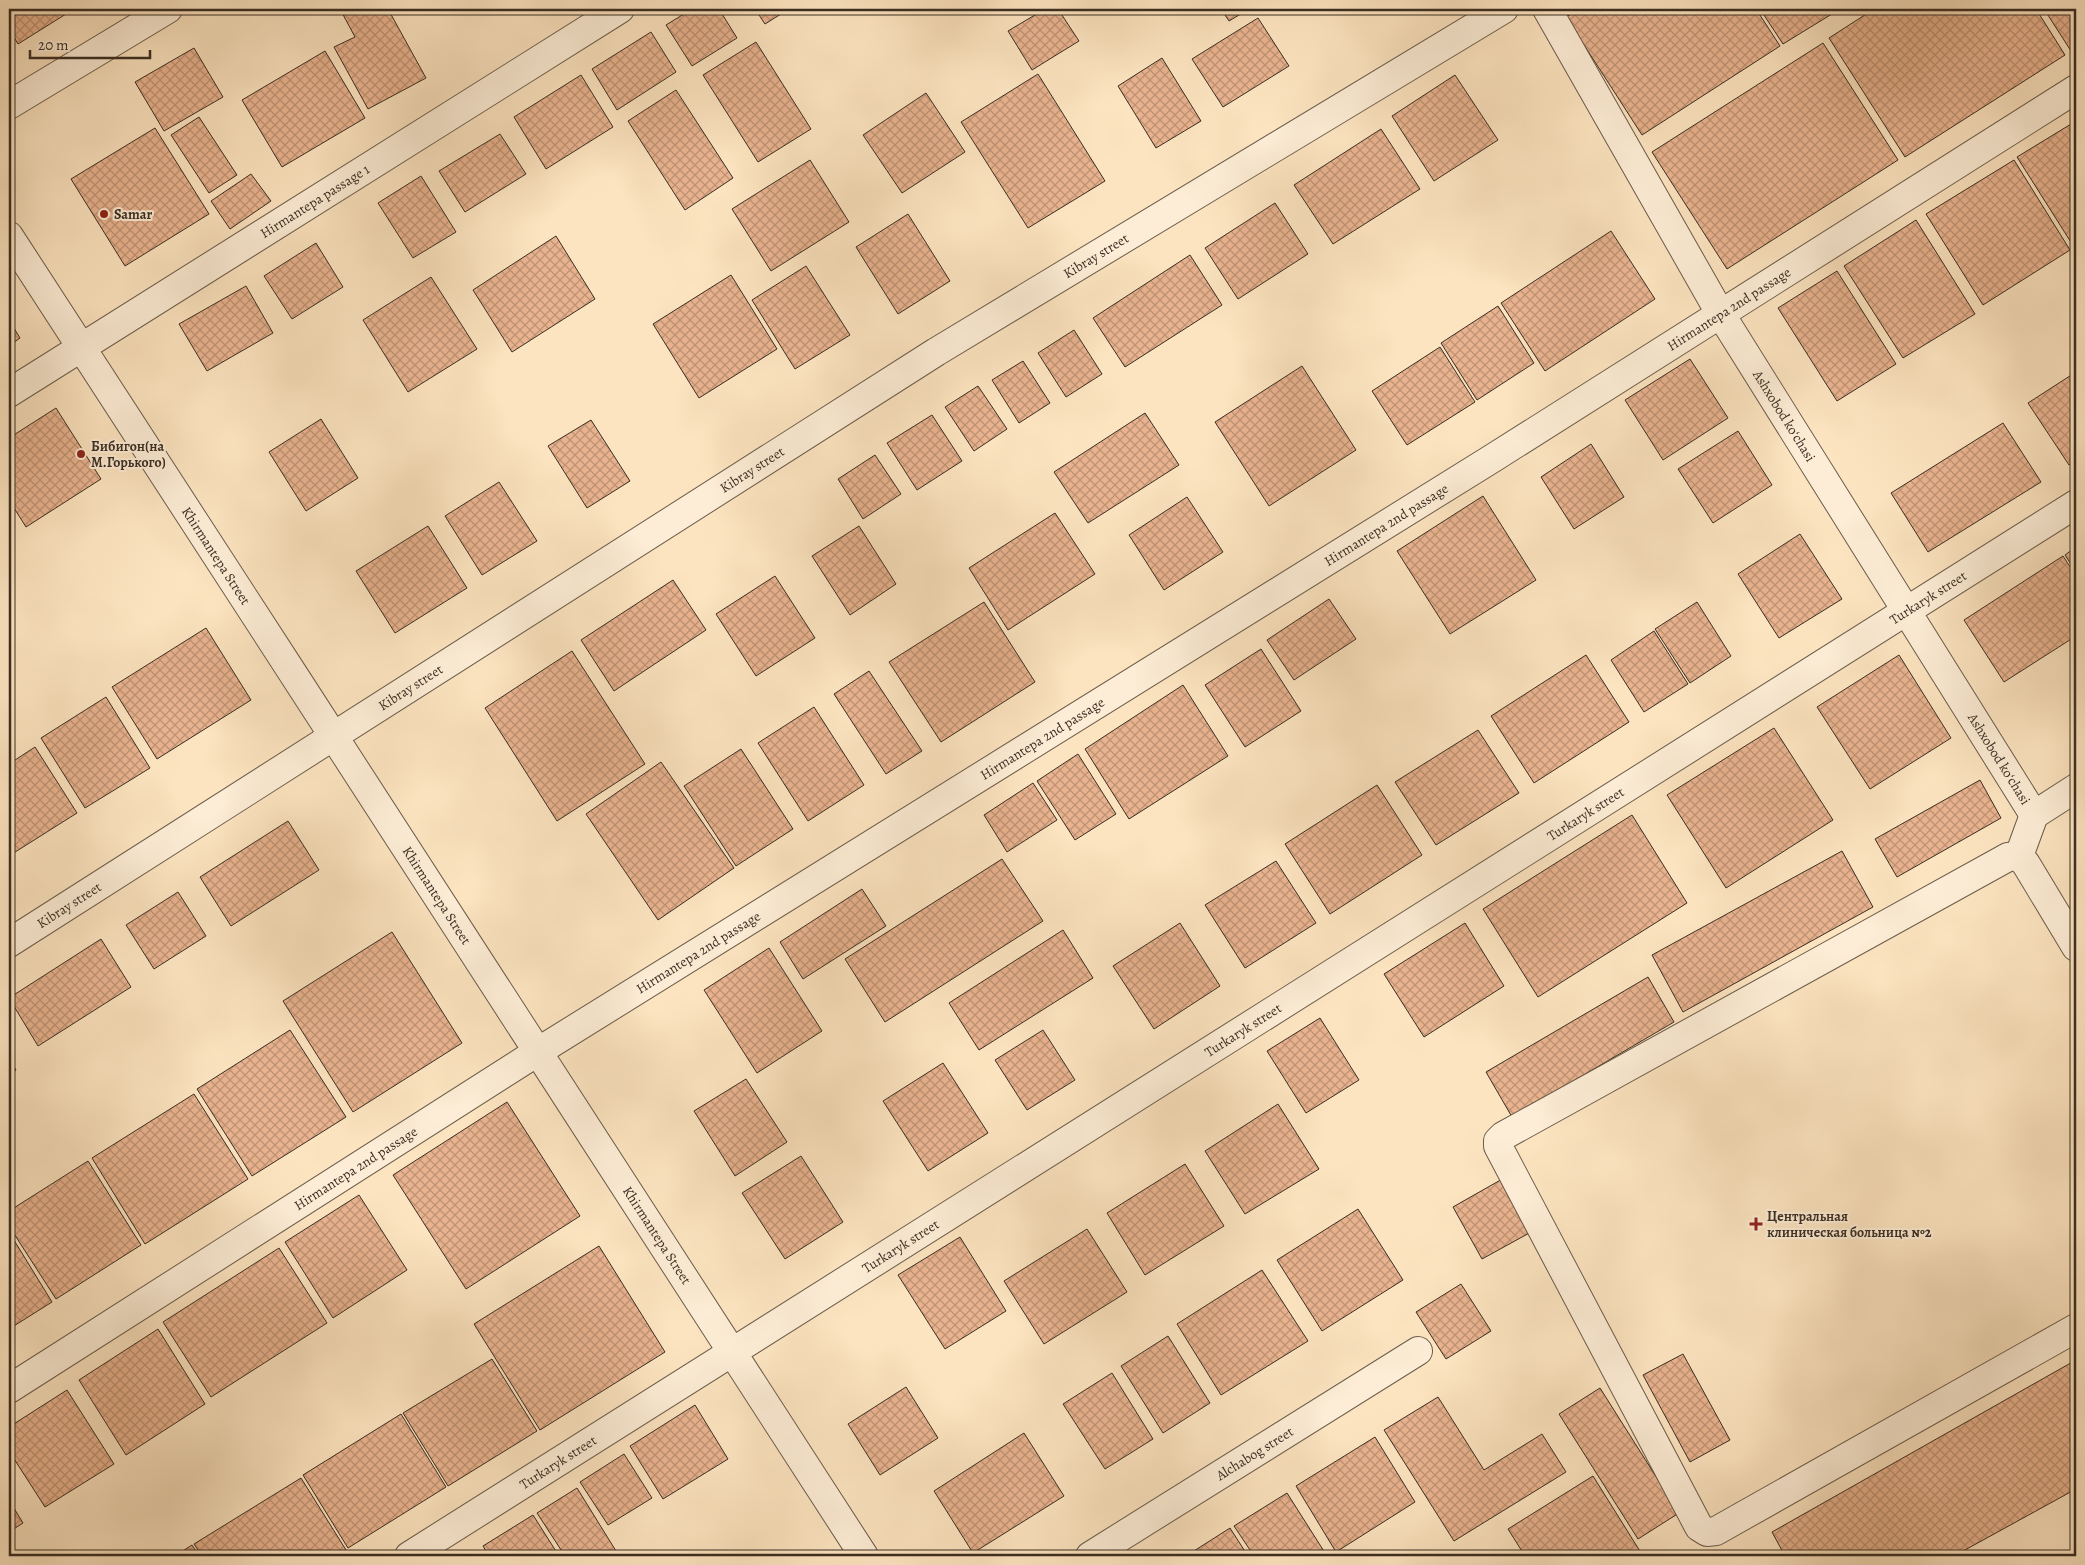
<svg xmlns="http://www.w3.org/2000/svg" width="2085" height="1565" viewBox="0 0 2085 1565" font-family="Alegreya,serif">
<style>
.building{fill:url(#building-cross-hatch);stroke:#3b2e23}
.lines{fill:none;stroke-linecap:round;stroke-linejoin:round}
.minor-casing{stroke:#6b5c4a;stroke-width:30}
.minor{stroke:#fdedd6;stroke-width:28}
.poi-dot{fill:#8f2418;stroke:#fdedd6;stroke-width:2}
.labels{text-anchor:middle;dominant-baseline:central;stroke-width:4;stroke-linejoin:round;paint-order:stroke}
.street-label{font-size:14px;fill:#3b2e23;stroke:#fdedd6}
.poi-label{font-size:14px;font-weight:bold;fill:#3b2e23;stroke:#fdedd6;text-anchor:start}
</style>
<defs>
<pattern id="building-cross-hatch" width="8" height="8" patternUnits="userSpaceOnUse" patternTransform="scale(1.25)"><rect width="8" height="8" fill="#e9b38f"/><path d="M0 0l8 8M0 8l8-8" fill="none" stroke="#be9274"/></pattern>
</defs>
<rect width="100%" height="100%" fill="#fce4c0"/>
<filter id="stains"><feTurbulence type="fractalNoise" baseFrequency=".004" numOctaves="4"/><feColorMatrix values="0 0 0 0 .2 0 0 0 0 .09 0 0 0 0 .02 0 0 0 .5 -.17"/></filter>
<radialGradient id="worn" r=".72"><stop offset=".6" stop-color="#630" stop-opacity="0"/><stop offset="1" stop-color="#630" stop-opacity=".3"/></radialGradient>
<path class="building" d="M9,9H74L18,44L9,29Z
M340,9H388L426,78L368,109L334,47L355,37Z
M692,9H719L737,38L692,66L666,25Z
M755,9H789L765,24Z
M1045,9H1058L1079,41L1032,70L1008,31Z
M1221,9H1249L1229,21Z
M1579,9H1756L1780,46L1642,135L1566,17Z
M1760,9H1840L1783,44Z
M1874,9H2036L2065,55L1905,157L1829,38Z
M2044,9H2076V48L2071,51Z
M1258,18L1289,66L1223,107L1192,59Z
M651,32L676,72L617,110L592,69Z
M756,42L811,129L758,162L703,75Z
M1823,43L1898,160L1727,269L1652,152Z
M194,48L223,97L164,131L135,82Z
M325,51L365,118L282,167L242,100Z
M1162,58L1201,121L1156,148L1118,86Z
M1038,74L1105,181L1028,228L961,122Z
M581,75L613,127L546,169L514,117Z
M1455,75L1498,140L1434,181L1392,116Z
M676,90L733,178L685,210L628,121Z
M926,93L965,152L902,193L863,135Z
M199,117L237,175L209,193L171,135Z
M2076,121V246L2074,247L2017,157Z
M155,128L209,214L125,266L71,179Z
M1381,129L1420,189L1333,244L1294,185Z
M500,134L526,174L465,212L439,171Z
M810,160L849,222L771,271L732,209Z
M2014,160L2070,250L1983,305L1926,214Z
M251,174L271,201L230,229L211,201Z
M421,176L456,232L413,258L378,203Z
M1275,203L1308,254L1238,299L1205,248Z
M908,214L950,281L898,314L856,247Z
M1916,220L1975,314L1903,358L1844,266Z
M1611,231L1655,299L1545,371L1501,303Z
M556,236L595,299L512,352L473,290Z
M316,243L343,287L292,319L264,276Z
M1190,255L1222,305L1125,367L1093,318Z
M806,266L850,335L795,369L752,300Z
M1837,271L1896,364L1837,401L1778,308Z
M731,275L777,349L699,398L653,324Z
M431,277L477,349L408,392L363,320Z
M246,286L273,333L207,371L179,324Z
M1498,306L1534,363L1477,400L1441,343Z
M9,320L20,338L9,346Z
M1074,330L1102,374L1066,397L1038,353Z
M1440,347L1475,402L1407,445L1372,391Z
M1690,359L1728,418L1663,460L1625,400Z
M1023,361L1050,403L1019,423L992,380Z
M1302,366L1356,450L1269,506L1215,422Z
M2076,372V460L2069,465L2028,403Z
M978,386L1007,429L974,451L945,407Z
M56,408L101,479L26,527L9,500V438Z
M1145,413L1179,465L1088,523L1054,472Z
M932,415L962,461L917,490L887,443Z
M321,419L358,478L306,511L269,452Z
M591,420L630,481L587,508L548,446Z
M2003,423L2041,482L1928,552L1891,493Z
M1738,431L1772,485L1713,523L1678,469Z
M1591,444L1624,497L1574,529L1541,477Z
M875,455L901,494L863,519L838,479Z
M499,482L537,541L482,575L445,516Z
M1483,496L1536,580L1450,634L1397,551Z
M1187,497L1223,552L1164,590L1129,535Z
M1055,513L1095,574L1008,630L969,568Z
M428,526L467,588L395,633L356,571Z
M859,526L896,584L850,615L812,556Z
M1800,534L1842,599L1779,638L1738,574Z
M2076,547V572L2065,555Z
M2063,556L2076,576V636L2004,682L1964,620Z
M775,576L815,638L756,676L716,614Z
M673,580L706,630L614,691L581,640Z
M1329,599L1356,639L1294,680L1267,640Z
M984,602L1035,682L941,742L889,662Z
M1697,602L1731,656L1690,683L1655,629Z
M206,628L251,700L157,759L112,687Z
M1654,631L1688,684L1644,712L1611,660Z
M1261,649L1301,711L1245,747L1205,685Z
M572,651L645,764L557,821L485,708Z
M1586,655L1629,722L1534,783L1491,716Z
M1899,655L1951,738L1870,789L1817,707Z
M869,671L922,751L886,774L834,694Z
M1183,685L1228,756L1129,819L1085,749Z
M106,697L150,768L85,808L41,738Z
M814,707L864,785L808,821L758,743Z
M1774,728L1833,820L1726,888L1667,795Z
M1478,730L1519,793L1436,845L1395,782Z
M35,747L77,813L12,854L9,848V764Z
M741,749L793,829L736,866L684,786Z
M1078,754L1116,814L1075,840L1037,781Z
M661,762L734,868L658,920L586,814Z
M1980,780L2001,818L1897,877L1875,839Z
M1033,783L1057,820L1007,852L984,815Z
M1377,785L1422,855L1330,914L1285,844Z
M1632,815L1687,903L1538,997L1483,909Z
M288,821L319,870L231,926L200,877Z
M1842,851L1873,907L1683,1012L1652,955Z
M1002,859L1043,921L885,1022L845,959Z
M1276,861L1316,923L1245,968L1205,905Z
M862,889L886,926L803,979L780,942Z
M178,892L206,936L154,969L126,925Z
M1180,923L1220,986L1154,1029L1113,966Z
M1465,923L1504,986L1424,1037L1384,974Z
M1063,930L1093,978L979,1050L949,1003Z
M392,932L462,1043L353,1112L283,1001Z
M101,939L131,987L38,1046L9,998Z
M769,948L822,1031L757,1073L704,990Z
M1648,977L1674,1022L1512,1117L1486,1072Z
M1320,1018L1359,1080L1306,1113L1267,1051Z
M290,1030L346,1117L252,1176L197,1089Z
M1043,1030L1075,1080L1027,1110L995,1060Z
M9,1058L16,1070L9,1075Z
M943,1063L988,1133L928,1171L883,1101Z
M746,1079L787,1142L735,1176L694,1111Z
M194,1094L248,1179L145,1244L92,1158Z
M507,1102L580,1216L466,1289L393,1175Z
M1278,1104L1319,1169L1245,1214L1205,1151Z
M801,1156L843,1222L785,1259L742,1193Z
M88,1161L141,1245L56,1299L9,1226V1211Z
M1185,1164L1224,1226L1145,1275L1107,1213Z
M1504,1178L1533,1231L1482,1259L1453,1207Z
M359,1195L407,1270L333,1318L285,1242Z
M1358,1209L1403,1280L1322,1331L1277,1260Z
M1087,1229L1127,1292L1044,1344L1004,1281Z
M9,1232L52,1302L9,1329Z
M960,1237L1006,1311L945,1349L898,1275Z
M599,1246L665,1352L540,1430L474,1324Z
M279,1248L327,1323L211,1397L163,1322Z
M1262,1270L1308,1341L1221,1395L1177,1324Z
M1461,1284L1491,1331L1446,1359L1416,1312Z
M158,1329L205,1404L126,1455L79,1380Z
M1168,1336L1210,1403L1163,1433L1121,1366Z
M1683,1354L1730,1440L1690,1462L1643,1375Z
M492,1359L537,1431L448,1486L403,1413Z
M2076,1360V1489L1954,1556H1785L1772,1532Z
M1112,1373L1153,1439L1105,1469L1063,1404Z
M906,1387L938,1438L880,1475L848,1424Z
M1600,1388L1679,1513L1638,1539L1559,1414Z
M67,1390L114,1464L45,1507L9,1451V1427Z
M1438,1397L1484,1470L1542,1434L1566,1472L1454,1541L1384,1430Z
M695,1405L728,1459L663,1499L630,1446Z
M401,1414L446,1487L348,1548L303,1475Z
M1024,1433L1064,1496L973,1553L934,1491Z
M1375,1437L1415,1502L1336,1552L1296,1486Z
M624,1454L652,1498L608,1525L580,1482Z
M1593,1476L1643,1556H1525L1508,1529Z
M301,1478L346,1550L335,1556H202L194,1544Z
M577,1488L616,1551L607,1556H565L537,1513Z
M1287,1493L1327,1556H1254L1234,1526Z
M9,1500L23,1523L9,1532Z
M533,1515L559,1556H489L483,1546Z
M1230,1528L1248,1556H1186Z
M192,1545L199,1556H175Z"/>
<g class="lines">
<defs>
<g id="minor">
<path d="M1547,9L1720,313L2034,815"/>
<path d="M9,105L168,9"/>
<path id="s1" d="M9,236C294,676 581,1115 864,1556"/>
<path id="s2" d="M9,393L620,9"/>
<path d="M2076,788L2034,815L2019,856L2026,864L2076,947"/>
<path d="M2019,856L2008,857L1503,1136L1498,1141V1146L1699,1527L1707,1532L1716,1531L2076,1328"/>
<path id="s3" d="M9,943L936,352L1504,9"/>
<path id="s4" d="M9,1389L539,1051L1493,458L2076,89"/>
<path id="s5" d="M409,1556L2076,504"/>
<path id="s6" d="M1090,1556L1418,1351"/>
</g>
</defs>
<use href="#minor" class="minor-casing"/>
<use href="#minor" class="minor"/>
</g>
<g class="poi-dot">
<circle cx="104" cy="214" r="5"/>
<circle cx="81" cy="454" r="5"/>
<path d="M1753.5 1216.5h5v5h5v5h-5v5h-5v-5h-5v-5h5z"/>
</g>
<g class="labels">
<g class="street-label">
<text stroke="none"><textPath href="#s2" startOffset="361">Hirmantepa passage 1</textPath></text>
<text stroke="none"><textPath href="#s3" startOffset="1286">Kibray street</textPath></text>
<text stroke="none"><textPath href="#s4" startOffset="2031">Hirmantepa 2nd passage</textPath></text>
<text transform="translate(1784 416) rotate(58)">Ashxobod koʻchasi</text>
<text stroke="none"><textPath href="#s3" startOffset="881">Kibray street</textPath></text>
<text stroke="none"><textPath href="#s4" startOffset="1626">Hirmantepa 2nd passage</textPath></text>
<text stroke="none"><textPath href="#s1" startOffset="381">Khirmаntepa Street</textPath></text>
<text stroke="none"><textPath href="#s5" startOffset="1796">Turkaryk street</textPath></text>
<text stroke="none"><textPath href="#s3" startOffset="476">Kibray street</textPath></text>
<text stroke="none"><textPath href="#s4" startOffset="1221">Hirmantepa 2nd passage</textPath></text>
<text transform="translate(1999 759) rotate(58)">Ashxobod koʻchasi</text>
<text stroke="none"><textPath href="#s5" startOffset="1391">Turkaryk street</textPath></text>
<text stroke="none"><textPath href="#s1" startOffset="786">Khirmаntepa Street</textPath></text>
<text stroke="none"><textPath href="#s3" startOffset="71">Kibray street</textPath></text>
<text stroke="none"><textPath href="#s4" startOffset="816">Hirmantepa 2nd passage</textPath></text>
<text stroke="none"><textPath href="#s5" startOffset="986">Turkaryk street</textPath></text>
<text stroke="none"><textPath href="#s4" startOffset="411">Hirmantepa 2nd passage</textPath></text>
<text stroke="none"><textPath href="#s1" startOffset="1191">Khirmаntepa Street</textPath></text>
<text stroke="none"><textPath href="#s5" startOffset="581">Turkaryk street</textPath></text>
<text stroke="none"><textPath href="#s6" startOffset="194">Alchabog street</textPath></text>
<text stroke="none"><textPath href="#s5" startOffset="176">Turkaryk street</textPath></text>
</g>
<g class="poi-label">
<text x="114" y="214">Samar</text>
<text x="91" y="446">Бибигон(на<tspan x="91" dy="16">М.Горького)</tspan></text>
<text x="1767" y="1216">Центральная<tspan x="1767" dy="16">клиническая больница №2</tspan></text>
</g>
</g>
<rect width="2085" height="1565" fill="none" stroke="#fce4c0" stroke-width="30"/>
<rect x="10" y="10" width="2065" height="1545" fill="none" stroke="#3b2e23" stroke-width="2.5"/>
<rect x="15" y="15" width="2055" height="1535" fill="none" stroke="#3b2e23"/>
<path d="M30 50v8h120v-8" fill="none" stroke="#3b2e23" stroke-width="2.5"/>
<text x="38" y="50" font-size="15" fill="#3b2e23" stroke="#fdedd6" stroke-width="4" paint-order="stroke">20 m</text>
<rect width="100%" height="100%" filter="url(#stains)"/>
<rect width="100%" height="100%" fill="url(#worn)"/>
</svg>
